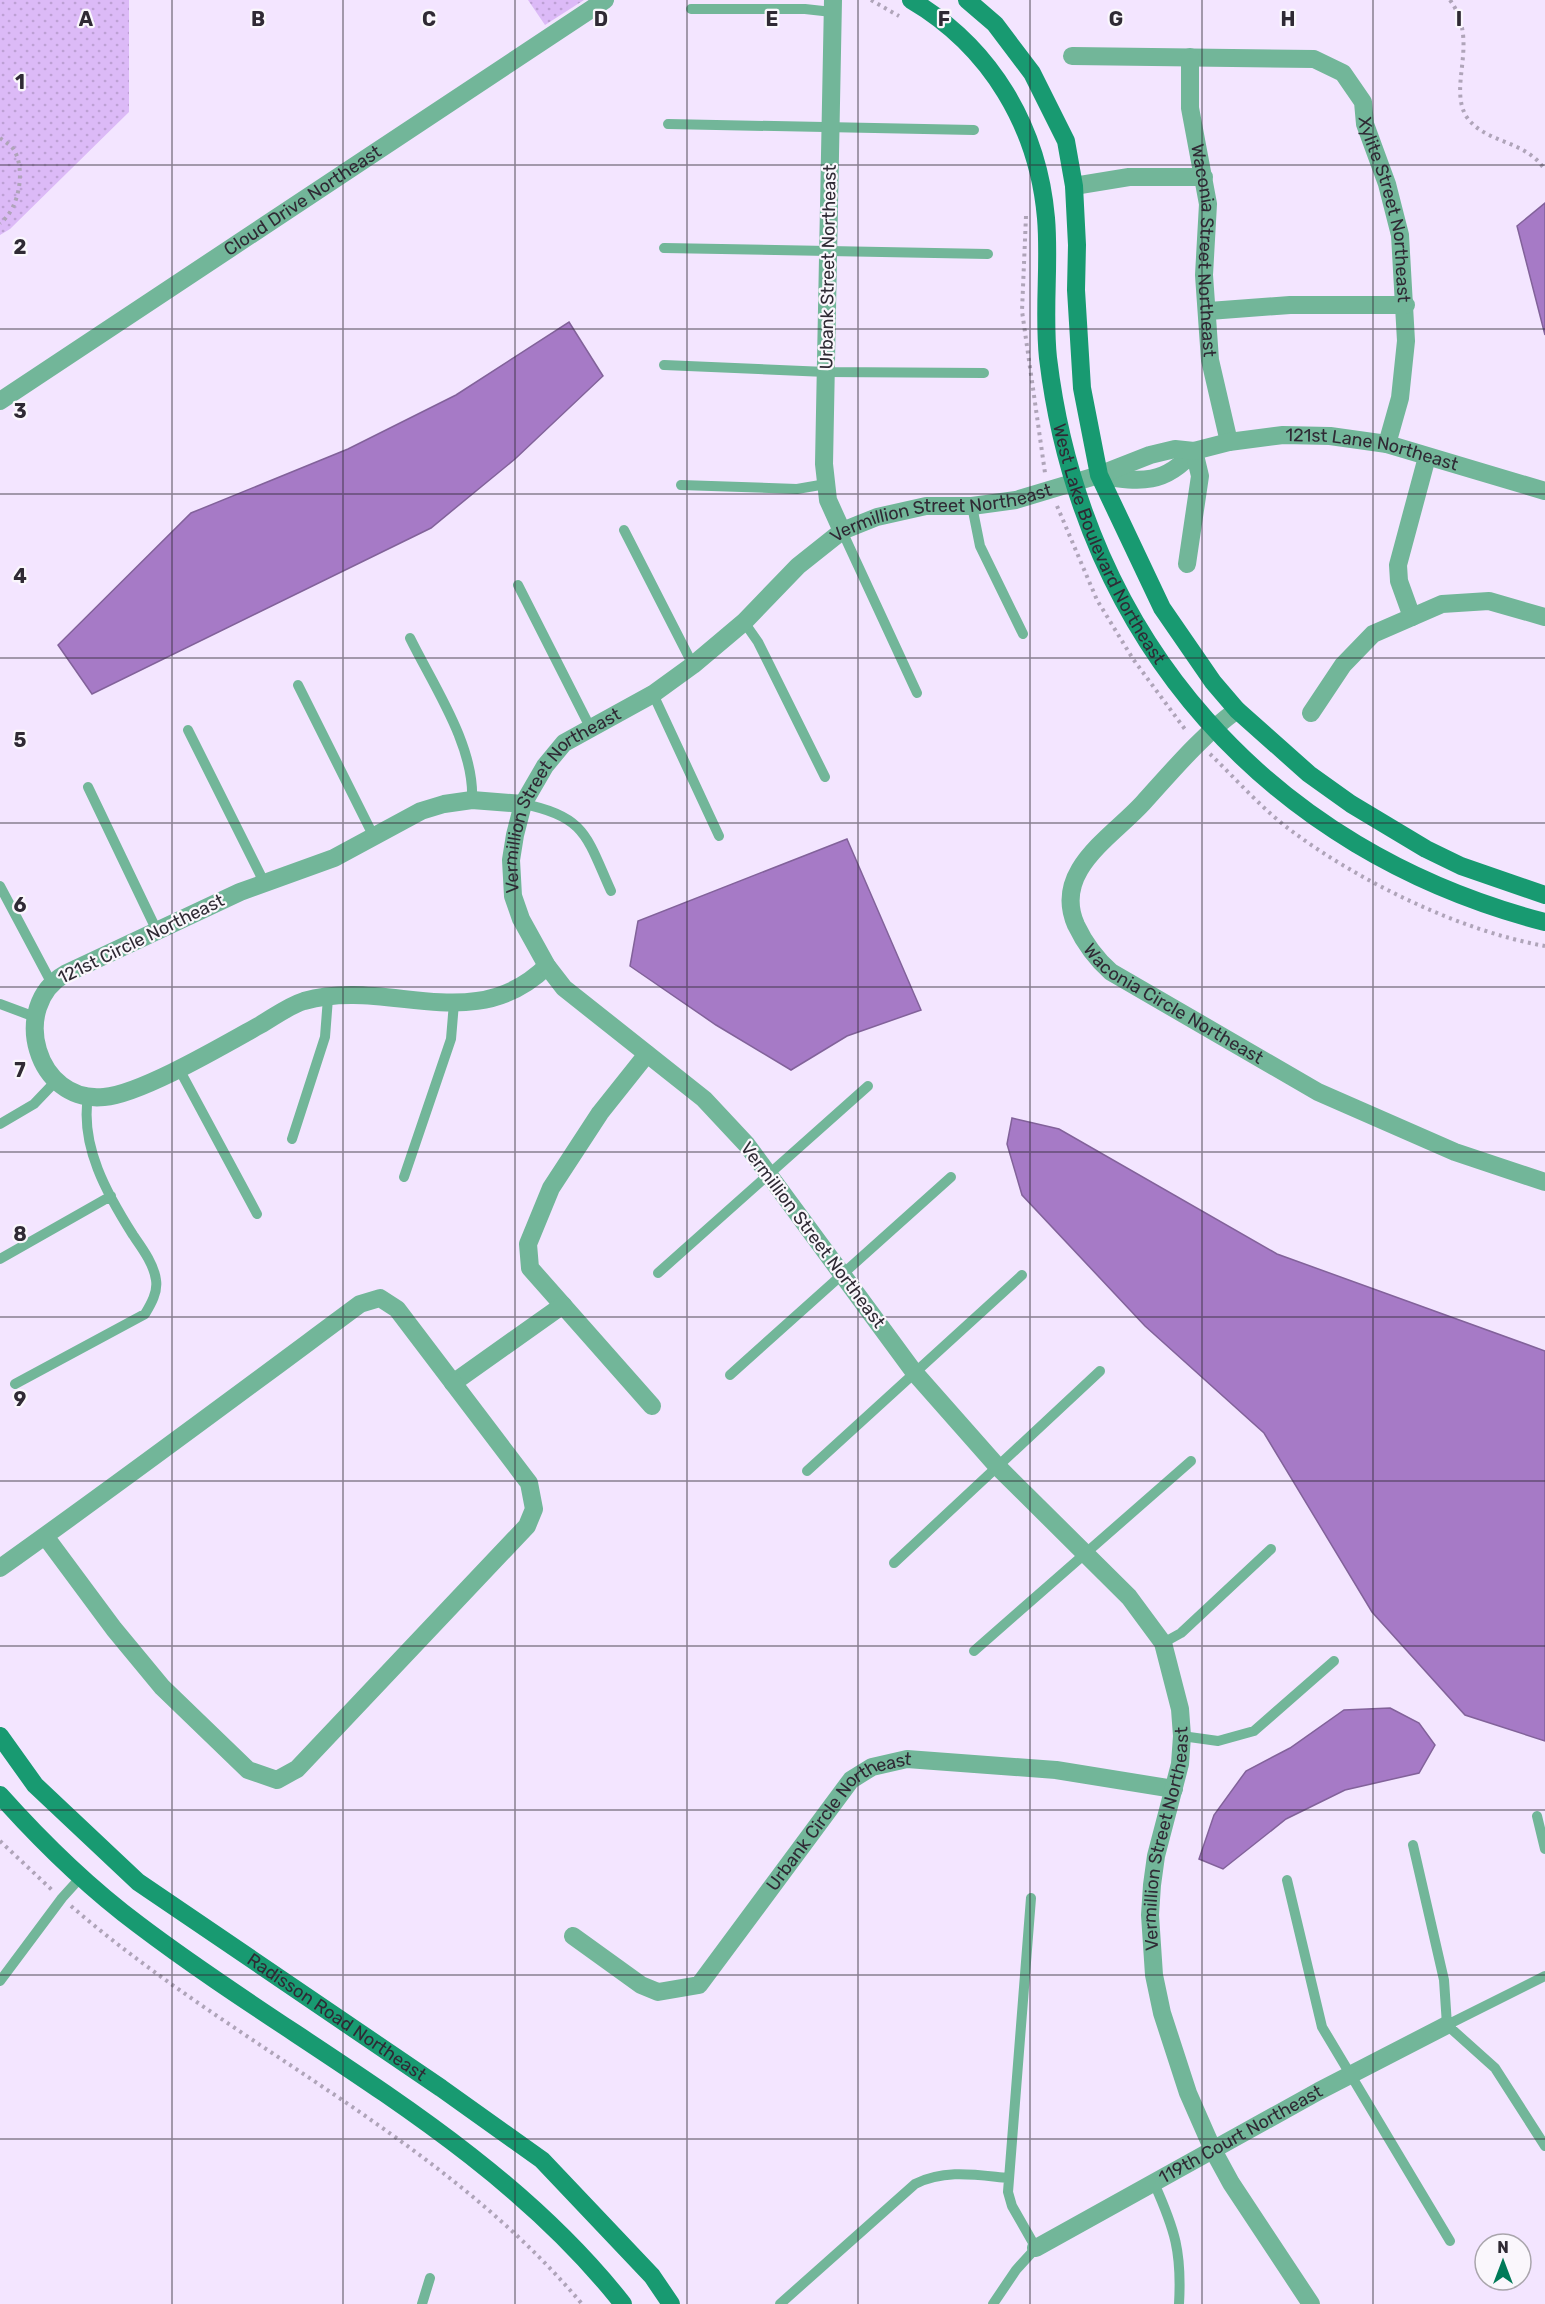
<svg xmlns="http://www.w3.org/2000/svg" width="1545" height="2304" viewBox="0 0 1545 2304" font-family="Rubik,sans-serif">
<style>
.park{fill:url(#park-dots)}
.water{fill:#a67ac6;stroke:#82629a;stroke-width:1.5}
.lines{fill:none;stroke-linecap:round;stroke-linejoin:round}
.path{stroke:#afa4b9;stroke-width:4;stroke-dasharray:3 4.5;stroke-linecap:butt}
.lane{stroke:#72b699;stroke-width:10}
.street{stroke:#72b699;stroke-width:18}
.secondary{stroke:#189a71;stroke-width:18}
.grid{fill:none;stroke:#2f2a34;stroke-width:1.5;stroke-opacity:0.55}
.labels{text-anchor:middle;dominant-baseline:central;stroke-width:4.5;stroke-linejoin:round;paint-order:stroke}
.street-label{font-size:18px;fill:#2f2a34;stroke:#faf7fc}
.grid-label{font-size:20px;text-anchor:middle;font-weight:bold;fill:#2f2a34;stroke:#faf7fc;stroke-width:4.5;stroke-linejoin:round;paint-order:stroke}
</style>
<defs>
<pattern id="park-dots" width="8" height="8" patternUnits="userSpaceOnUse" patternTransform="scale(1.5)"><rect width="8" height="8" fill="#dcbaf7"/><path d="M2 2h.1M6 6h.1" fill="none" stroke="#bda0d4" stroke-width="1.8" stroke-linecap="round"/></pattern>
</defs>
<rect width="100%" height="100%" fill="#f3e5ff"/>
<path class="park" d="M0,0H129V112L10,229L0,235Z
M528,0H584L545,25Z"/>
<path class="water" d="M1545,203V335L1517,226Z
M569,322L603,376L515,459L431,528L92,694L58,645L191,513L348,449L456,395Z
M847,839L921,1010L847,1036L791,1070L716,1025L630,966L638,921Z
M1012,1118L1059,1129L1277,1254L1545,1351V1741L1465,1715L1372,1612L1264,1433L1145,1326L1022,1195L1007,1144Z
M1390,1708L1419,1723L1435,1745L1419,1773L1345,1790L1286,1819L1223,1869L1199,1859L1214,1815L1246,1771L1290,1748L1344,1710Z"/>
<g class="lines">
<path class="path" d="M871,0L899,16
M1450,0C1480,42 1448,84 1466,116C1481,139 1512,140 1532,156C1537,159 1541,165 1545,169
M0,138C5,142 11,145 14,150C26,170 19,210 0,223
M1026,216L1022,311L1045,473
M1057,506L1097,600L1133,659L1187,732
M1210,754C1237,780 1263,810 1293,832C1362,883 1461,931 1545,946
M0,1841L52,1890
M71,1906C234,2047 442,2137 582,2304"/>
<path class="lane" d="M691,9H805L832,12
M668,124L974,130
M664,248L988,254
M664,365L826,372L984,373
M681,485L797,489L826,484
M972,506L980,546L1023,634
M624,530L693,665
M842,531L917,693
M518,585L590,727
M744,622L758,642L825,777
M410,638C433,685 475,746 472,800
M298,685L374,837
M653,694L719,836
M188,730L264,882
M88,787L157,931
M523,804C586,816 587,838 611,891
M0,886L51,982
M0,1004L35,1017
M178,1067L257,1214
M0,1124L34,1104L55,1082
M292,1139L325,1037L328,998
M404,1177L451,1039L454,1003
M0,1259L111,1196
M658,1273L868,1086
M730,1375L951,1177
M15,1384L145,1314C151,1304 158,1292 156,1280C154,1264 142,1248 133,1235C107,1194 80,1146 88,1097
M807,1471L1022,1275
M894,1563L1100,1371
M1163,1643L1181,1633L1271,1549
M974,1651L1191,1461
M1182,1736L1218,1741L1254,1731L1334,1661
M1537,1816L1545,1849
M1413,1845L1444,1980L1447,2025L1495,2068L1545,2146
M1287,1880L1322,2027L1450,2241
M0,1981L62,1898L81,1877
M1447,2025L1545,1976
M1154,2183C1175,2230 1182,2252 1179,2304
M422,2304L430,2278
M780,2304L915,2184C945,2169 976,2175 1008,2178
M993,2304L1016,2270L1036,2248L1012,2206L1008,2192L1031,1898"/>
<g class="street">
<path d="M833,0L824,464L828,500L842,531"/>
<path id="s1" d="M1072,56L1314,59L1343,73L1363,102L1365,124L1387,184L1400,235L1406,341L1400,398L1387,444"/>
<path id="s2" d="M1190,57V108L1208,204L1204,275L1210,360L1229,442"/>
<path d="M1074,186L1129,177H1204"/>
<path d="M1209,311L1290,305H1406"/>
<path id="s3" d="M0,401L605,0"/>
<path d="M1101,476C1141,482 1165,485 1194,451"/>
<path d="M1187,564L1200,476L1194,451"/>
<path d="M1412,617L1399,581L1398,565L1427,457"/>
<path id="s4" d="M1237,710C1201,736 1173,770 1143,803C1112,837 1052,871 1076,925C1085,944 1095,958 1111,972L1318,1092L1455,1152L1545,1182"/>
<path d="M1311,713L1343,665L1373,634L1442,604L1489,601L1545,617"/>
<path d="M523,804L472,800L444,804L421,811L334,858L240,892L65,974C9,1006 36,1104 104,1097C141,1094 224,1045 260,1025C274,1017 288,1006 304,1001C388,977 474,1038 547,966"/>
<path d="M647,1054L600,1113L551,1188L528,1244L530,1268L652,1406"/>
<path d="M453,1383L563,1305"/>
<path d="M0,1568C121,1482 240,1393 360,1304L380,1298L397,1309L529,1483L534,1509L527,1526L297,1769L277,1780L248,1770L162,1687L114,1629L45,1536"/>
<path id="s5" d="M573,1936L641,1985L658,1992L699,1985L851,1780L872,1767L907,1759L1056,1770L1174,1789"/>
<path id="s6" d="M1036,2248L1319,2091L1447,2025"/>
<path id="s7" d="M1311,2304L1231,2183L1213,2150L1188,2093L1162,2013L1154,1975L1150,1915L1152,1885L1156,1856L1180,1764L1182,1736L1180,1709L1163,1643L1129,1597L997,1466L914,1372L747,1145L704,1099L564,988L547,966L521,919L513,896L511,860L515,835L523,804L545,766L564,743L653,694L693,665L744,622L798,566L842,531L877,517L926,506H972L1016,500L1099,475L1150,455L1175,449L1194,451L1229,442L1283,435L1330,436L1387,444L1545,491"/>
</g>
<g class="secondary">
<path id="s8" d="M911,0C991,47 1038,127 1046,218C1050,264 1043,311 1048,358C1082,641 1270,851 1545,922"/>
<path d="M967,0L995,24L1032,73L1066,141L1074,186L1077,245L1076,290L1082,388L1099,475L1162,608L1213,682L1237,710L1309,774L1351,804L1426,849L1461,866L1545,895"/>
<path id="s9" d="M0,1736L35,1785L138,1882L441,2088L542,2160L652,2276L671,2304"/>
<path d="M0,1795C42,1842 88,1887 139,1925C301,2048 495,2141 623,2304"/>
</g>
</g>
<path class="grid" d="M172,0V2304M343,0V2304M515,0V2304M687,0V2304M858,0V2304M1030,0V2304M1202,0V2304M1373,0V2304M0,165H1545M0,329H1545M0,494H1545M0,658H1545M0,823H1545M0,987H1545M0,1152H1545M0,1317H1545M0,1481H1545M0,1646H1545M0,1810H1545M0,1975H1545M0,2139H1545"/>
<g class="labels">
<g class="street-label">
<text stroke="none"><textPath href="#s3" startOffset="363">Cloud Drive Northeast</textPath></text>
<text stroke="none"><textPath href="#s1" startOffset="420">Xylite Street Northeast</textPath></text>
<text stroke="none"><textPath href="#s2" startOffset="195">Waconia Street Northeast</textPath></text>
<text transform="translate(828 267) rotate(-89)">Urbank Street Northeast</text>
<text stroke="none"><textPath href="#s7" startOffset="2768">121st Lane Northeast</textPath></text>
<text stroke="none"><textPath href="#s7" startOffset="2324">Vermillion Street Northeast</textPath></text>
<text stroke="none"><textPath href="#s8" startOffset="604">West Lake Boulevard Northeast</textPath></text>
<text stroke="none"><textPath href="#s7" startOffset="1820">Vermillion Street Northeast</textPath></text>
<text transform="translate(141 939) rotate(-26)">121st Circle Northeast</text>
<text stroke="none"><textPath href="#s4" startOffset="411">Waconia Circle Northeast</textPath></text>
<text transform="translate(813 1235) rotate(53)">Vermillion Street Northeast</text>
<text stroke="none"><textPath href="#s5" startOffset="364">Urbank Circle Northeast</textPath></text>
<text stroke="none"><textPath href="#s7" startOffset="506">Vermillion Street Northeast</textPath></text>
<text stroke="none"><textPath href="#s9" startOffset="442">Radisson Road Northeast</textPath></text>
<text stroke="none"><textPath href="#s6" startOffset="234">119th Court Northeast</textPath></text>
</g>
</g>
<g class="grid-label">
<text x="86" y="26">A</text>
<text x="258" y="26">B</text>
<text x="429" y="26">C</text>
<text x="601" y="26">D</text>
<text x="772" y="26">E</text>
<text x="944" y="26">F</text>
<text x="1116" y="26">G</text>
<text x="1288" y="26">H</text>
<text x="1459" y="26">I</text>
<text x="20" y="89">1</text>
<text x="20" y="254">2</text>
<text x="20" y="418">3</text>
<text x="20" y="583">4</text>
<text x="20" y="747">5</text>
<text x="20" y="912">6</text>
<text x="20" y="1077">7</text>
<text x="20" y="1241">8</text>
<text x="20" y="1406">9</text>
</g>
<g transform="translate(1503 2262)"><circle r="28" fill="#faf7fc" stroke="#a9a5ac" stroke-width="1.5"/>
<path d="M0-4.5L10 22L0 15L-10 22Z" fill="#007a58"/>
<text y="-9" font-size="16" font-weight="bold" text-anchor="middle" fill="#2f2a34">N</text>
</g>
</svg>
